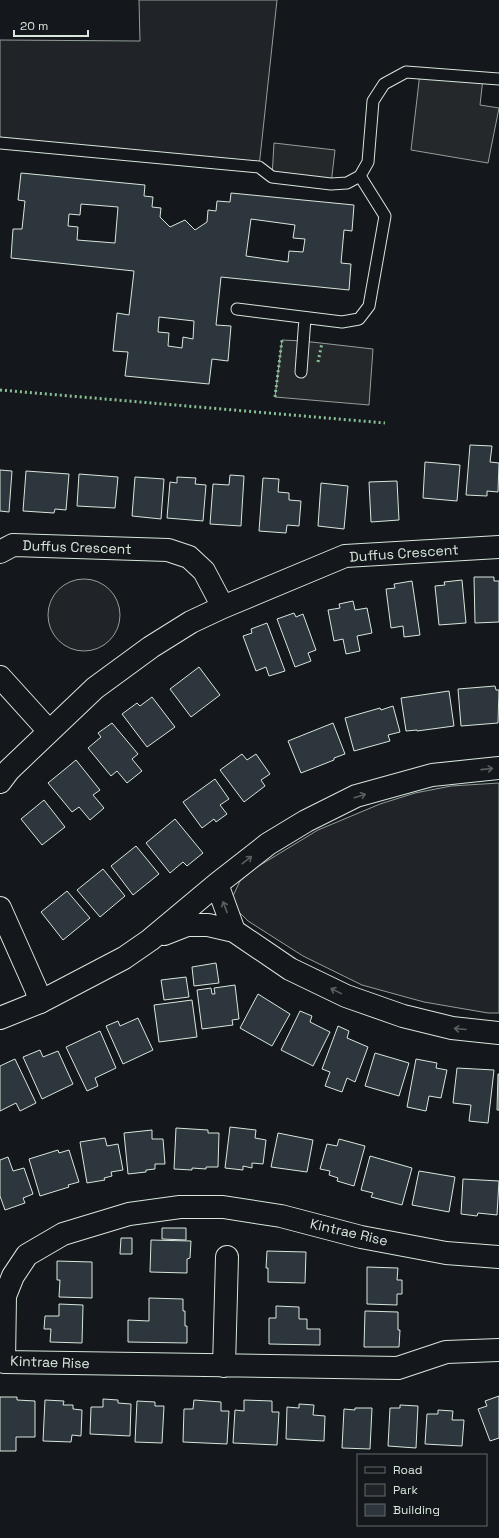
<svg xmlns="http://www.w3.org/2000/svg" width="499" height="1538" viewBox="0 0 499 1538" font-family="'Space Grotesk',sans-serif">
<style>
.green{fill:#202428;stroke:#939e99}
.parking{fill:#24282b;stroke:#939e99}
.building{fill:#2c363c;stroke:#d8e6dc;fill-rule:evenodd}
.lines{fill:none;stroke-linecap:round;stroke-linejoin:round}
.lane-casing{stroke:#d8e6dc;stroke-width:13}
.street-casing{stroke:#d8e6dc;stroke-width:24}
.secondary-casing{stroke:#d8e6dc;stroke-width:24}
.lane{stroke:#14181c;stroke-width:11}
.street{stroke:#14181c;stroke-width:22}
.secondary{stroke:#14181c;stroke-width:22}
.hedge{stroke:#8ac095;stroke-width:3;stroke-dasharray:2 3;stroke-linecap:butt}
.oneway{stroke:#59605f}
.labels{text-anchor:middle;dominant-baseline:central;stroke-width:3;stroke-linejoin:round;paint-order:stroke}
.street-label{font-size:14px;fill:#d8e6dc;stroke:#14181c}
</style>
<rect width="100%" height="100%" fill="#14181c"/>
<path class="green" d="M139,0H277L259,167L0,143V40L140,41Z
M48 615a36 36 0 1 1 72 0a36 36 0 1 1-72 0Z
M499,783V1013H488L424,1002L362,985L303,956L248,921L236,909L232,898L240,881L257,867L318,830L380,804L415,793L451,786Z"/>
<path class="parking" d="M420,73L483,78L480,105L499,108L488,163L411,150Z
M274,143L335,150L331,184L272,177Z
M282,340L303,341L373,349L369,405L275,397Z"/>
<path class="building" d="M21,173L145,185L144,196L153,197L152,207L161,208L160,217L170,227L185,220L195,230L207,222L208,210L216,211L217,201L230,202L231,193L354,205L352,231L344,230L341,263L351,264L349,290L221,277L216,325L231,326L228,361L212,359L209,384L125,376L128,352L113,351L117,313L129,315L134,271L11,258L13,229H22L25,201L18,200ZM81,204L118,207L115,243L77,240L78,227L68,226L69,214L80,215ZM251,219L295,225L293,238L305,239L303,252L289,251L288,262L246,256ZM159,317L194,321L193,339L183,337L182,348L168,346L169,333L158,332Z
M470,445L492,446L490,462L499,463L498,492L487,491V496L466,495Z
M425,462L460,465L457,501L423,498Z
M0,470L12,471L9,512L0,511Z
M26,471L69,474L66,510L55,509L54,513L23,511Z
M79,474L118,477L115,508L77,506Z
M230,475L244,476L241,526L210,524L213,484L229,485Z
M135,477L164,479L161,519L132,516Z
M177,477L196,478L195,484L206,485L203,521L167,518L170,482L177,483Z
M263,478L279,479L278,492L289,493V500L301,501L299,526L287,525L286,533L259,531Z
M397,481L399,520L371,522L369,482Z
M321,483L348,486L344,529L318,526Z
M474,577H494V581H499V622L475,623Z
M462,580L466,623L439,625L435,586L445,585L444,582Z
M412,581L420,635L404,637L403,626L391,628L386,589L395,588L394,584Z
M353,601L355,610L367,608L372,633L357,636L360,651L346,654L343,639L334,641L328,610L340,608L339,604Z
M294,613L296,617L303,614L316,650L308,653L311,661L295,667L277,619Z
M267,623L285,671L269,676L266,667L256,671L243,636L252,633L251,629Z
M199,667L220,695L191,717L170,689Z
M495,686L496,690H499L498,723L461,726L458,689Z
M449,691L454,726L417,731V730L406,731L401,698Z
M152,697L175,727L147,747L122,714L137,703L140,706Z
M393,706L400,732L388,735L390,741L354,751L345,718L380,708L381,710Z
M112,723L138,754L132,759L142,771L127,783L117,771L111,776L88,748L101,737L98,733Z
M333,723L345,754L334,758V760L301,773L288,741Z
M242,754L247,760L256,754L270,774L261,780L265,786L244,802L220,770Z
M76,760L100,790L93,795L104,808L90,820L79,807L72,812L48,783Z
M215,779L229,799L220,805L227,814L216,822L214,819L202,828L183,802Z
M44,800L65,827L42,845L21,819Z
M175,819L203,853L187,866L183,862L170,873L146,843Z
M136,846L159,874L133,895L111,866Z
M103,869L125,896L100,917L77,890Z
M67,891L90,918L63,940L41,912Z
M216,963L219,983L194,986L192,967Z
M186,977L189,997L164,1000L161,980Z
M235,985L239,1019L232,1020L233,1025L202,1029L197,990L211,988L212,994H215L214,988Z
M258,994L290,1014L272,1046L240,1028Z
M192,1000L197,1037L159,1042L154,1005Z
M300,1011L312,1016L310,1022L330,1032L313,1066L281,1050Z
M138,1018L153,1050L123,1064L106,1026L118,1021L120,1026Z
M338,1026L349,1031L347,1038L368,1047L355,1082L347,1078L342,1092L325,1086L330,1072L322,1069Z
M100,1031L116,1068L95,1078L98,1086L87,1091L66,1047Z
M40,1050L43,1057L58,1051L73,1084L42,1099L23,1057Z
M375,1053L409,1063L399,1096L365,1086Z
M15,1059L36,1103L20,1111L16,1103L0,1111V1066Z
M416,1059L437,1063L436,1068L447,1070L441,1098L429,1096L426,1111L407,1107Z
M457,1068L494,1070L488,1123L469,1121L471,1105L453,1103Z
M498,1074H499V1110H497Z
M230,1127L256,1130L255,1138L266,1140L263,1164L252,1163V1168L243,1166V1170L225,1168Z
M176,1128L208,1130V1133H219L218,1167H206V1169L192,1168V1170L174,1169Z
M152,1130V1139H163L165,1164H155V1169L146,1170V1172L128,1174L124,1133Z
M278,1133L313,1140L307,1172L271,1167Z
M105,1138L107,1146L118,1144L123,1170L111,1172L112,1176L104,1178L105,1180L87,1183L80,1142Z
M339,1139L365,1146L354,1186L337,1181L338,1178L329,1175L330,1171L320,1169L327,1144L337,1146Z
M58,1150L59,1153L69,1150L79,1182L68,1185L69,1187L40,1196L29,1159Z
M370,1156L412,1168L402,1205L371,1197L373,1193L361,1190Z
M8,1157L13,1171L24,1168L33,1194L23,1198L25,1203L5,1210L0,1196V1160Z
M419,1171L455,1177L449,1212L412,1205Z
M463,1179L499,1181L497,1215L478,1213L477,1216L461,1214Z
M162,1228H186V1240L162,1239Z
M121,1238H132V1254H120Z
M151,1240L191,1241L190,1258L187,1259V1273L150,1272Z
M267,1251L306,1252L305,1283L268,1282V1268H266Z
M57,1261L92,1262V1298L59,1297L60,1280H57Z
M367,1267L398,1268L397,1280H402V1294H397V1305L367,1304Z
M149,1298L183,1299V1311H185V1326H187V1343L128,1342V1320L149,1321Z
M59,1304L83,1305L82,1343L50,1342L51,1329H44L45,1316H59Z
M276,1306L299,1307V1319H307V1329H320V1345L269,1344V1318H276Z
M365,1311L398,1312V1330H400L399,1347H364Z
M499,1396V1438L490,1441L478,1409L487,1406L485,1401Z
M0,1397H17V1400L35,1401V1437H16V1451H0Z
M103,1399L118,1400V1403L131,1404L130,1436L90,1434L91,1407H103Z
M45,1400L64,1401L63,1405H73V1409L82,1410L81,1436L72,1435L71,1442L43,1441Z
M194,1400L221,1402V1411H229L227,1444L183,1442L184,1409H193Z
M244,1400L272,1401V1412H279L277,1445L233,1443L235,1410L244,1411Z
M137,1401L155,1402V1406H164L162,1443L135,1442Z
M299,1404L314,1405L313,1415L325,1416L324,1441L286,1439L287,1407L299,1408Z
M400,1405L418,1406L416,1448L388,1446L390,1408H400Z
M355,1408H372L370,1449L342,1448L344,1409L355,1410Z
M438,1410L453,1411L452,1420H464L462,1446L425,1444L427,1414H438Z"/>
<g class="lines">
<defs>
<path id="lane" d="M0,143L259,167L272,177L331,184L347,183L360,176L368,162L373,101L384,84L406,72L499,79
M237,309L342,322L359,319L369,306L385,216L360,176
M301,372L305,318"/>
<path id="street" d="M0,552L13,545L168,550L189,557L204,571L223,607
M0,677L49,731
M0,782L9,770L95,688L151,647L191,622L223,607L345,556L499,547
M0,908L36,989L40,1002
M499,1257L446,1253L361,1237L281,1216L223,1207H180L129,1214L63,1234L27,1255L13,1276L5,1296L4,1362L398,1368L446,1352L499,1350
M224,1366L227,1257"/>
<path id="secondary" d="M217,884L234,931L290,969L346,996L403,1016L452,1028L499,1033
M164,934L187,925H208L234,931
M0,1018L40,1002L124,958L150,940L217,884L268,844L306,821L356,796L432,775L499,768"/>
</defs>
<use href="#lane" class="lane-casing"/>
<use href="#street" class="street-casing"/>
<use href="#secondary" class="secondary-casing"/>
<use href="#lane" class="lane"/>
<use href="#street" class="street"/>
<use href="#secondary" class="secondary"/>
<path class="hedge" d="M318,362L322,343
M0,390L385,423
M275,397L282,340"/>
</g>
<defs><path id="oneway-shaft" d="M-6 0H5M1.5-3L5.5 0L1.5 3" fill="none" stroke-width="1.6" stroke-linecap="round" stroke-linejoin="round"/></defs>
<g class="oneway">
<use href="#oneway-shaft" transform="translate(487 769) rotate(-6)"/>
<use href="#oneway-shaft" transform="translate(360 796) rotate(-18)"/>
<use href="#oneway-shaft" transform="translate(247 860) rotate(-38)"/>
<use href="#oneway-shaft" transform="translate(225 907) rotate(-111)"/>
<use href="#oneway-shaft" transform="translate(336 991) rotate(-154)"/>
<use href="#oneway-shaft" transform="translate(460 1029) rotate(-175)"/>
</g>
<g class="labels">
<g class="street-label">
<text transform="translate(77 547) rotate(2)">Duffus Crescent</text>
<text transform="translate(404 553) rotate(-4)">Duffus Crescent</text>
<text transform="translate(349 1232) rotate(13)">Kintrae Rise</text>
<text transform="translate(50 1362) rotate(2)">Kintrae Rise</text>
</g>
</g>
<rect x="357" y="1454" width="130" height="72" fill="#14181c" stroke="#626a69"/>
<rect x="365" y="1467" width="20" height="6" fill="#14181c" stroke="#626a69"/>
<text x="393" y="1474" font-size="12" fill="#d8e6dc">Road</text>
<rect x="365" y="1484" width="20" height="12" fill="#202428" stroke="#626a69"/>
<text x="393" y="1494" font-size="12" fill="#d8e6dc">Park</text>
<rect x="365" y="1504" width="20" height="12" fill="#2c363c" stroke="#626a69"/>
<text x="393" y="1514" font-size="12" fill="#d8e6dc">Building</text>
<path d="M14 30v6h74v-6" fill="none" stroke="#d8e6dc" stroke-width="2"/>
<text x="20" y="30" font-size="12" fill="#d8e6dc" stroke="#14181c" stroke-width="3" paint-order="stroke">20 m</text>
</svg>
